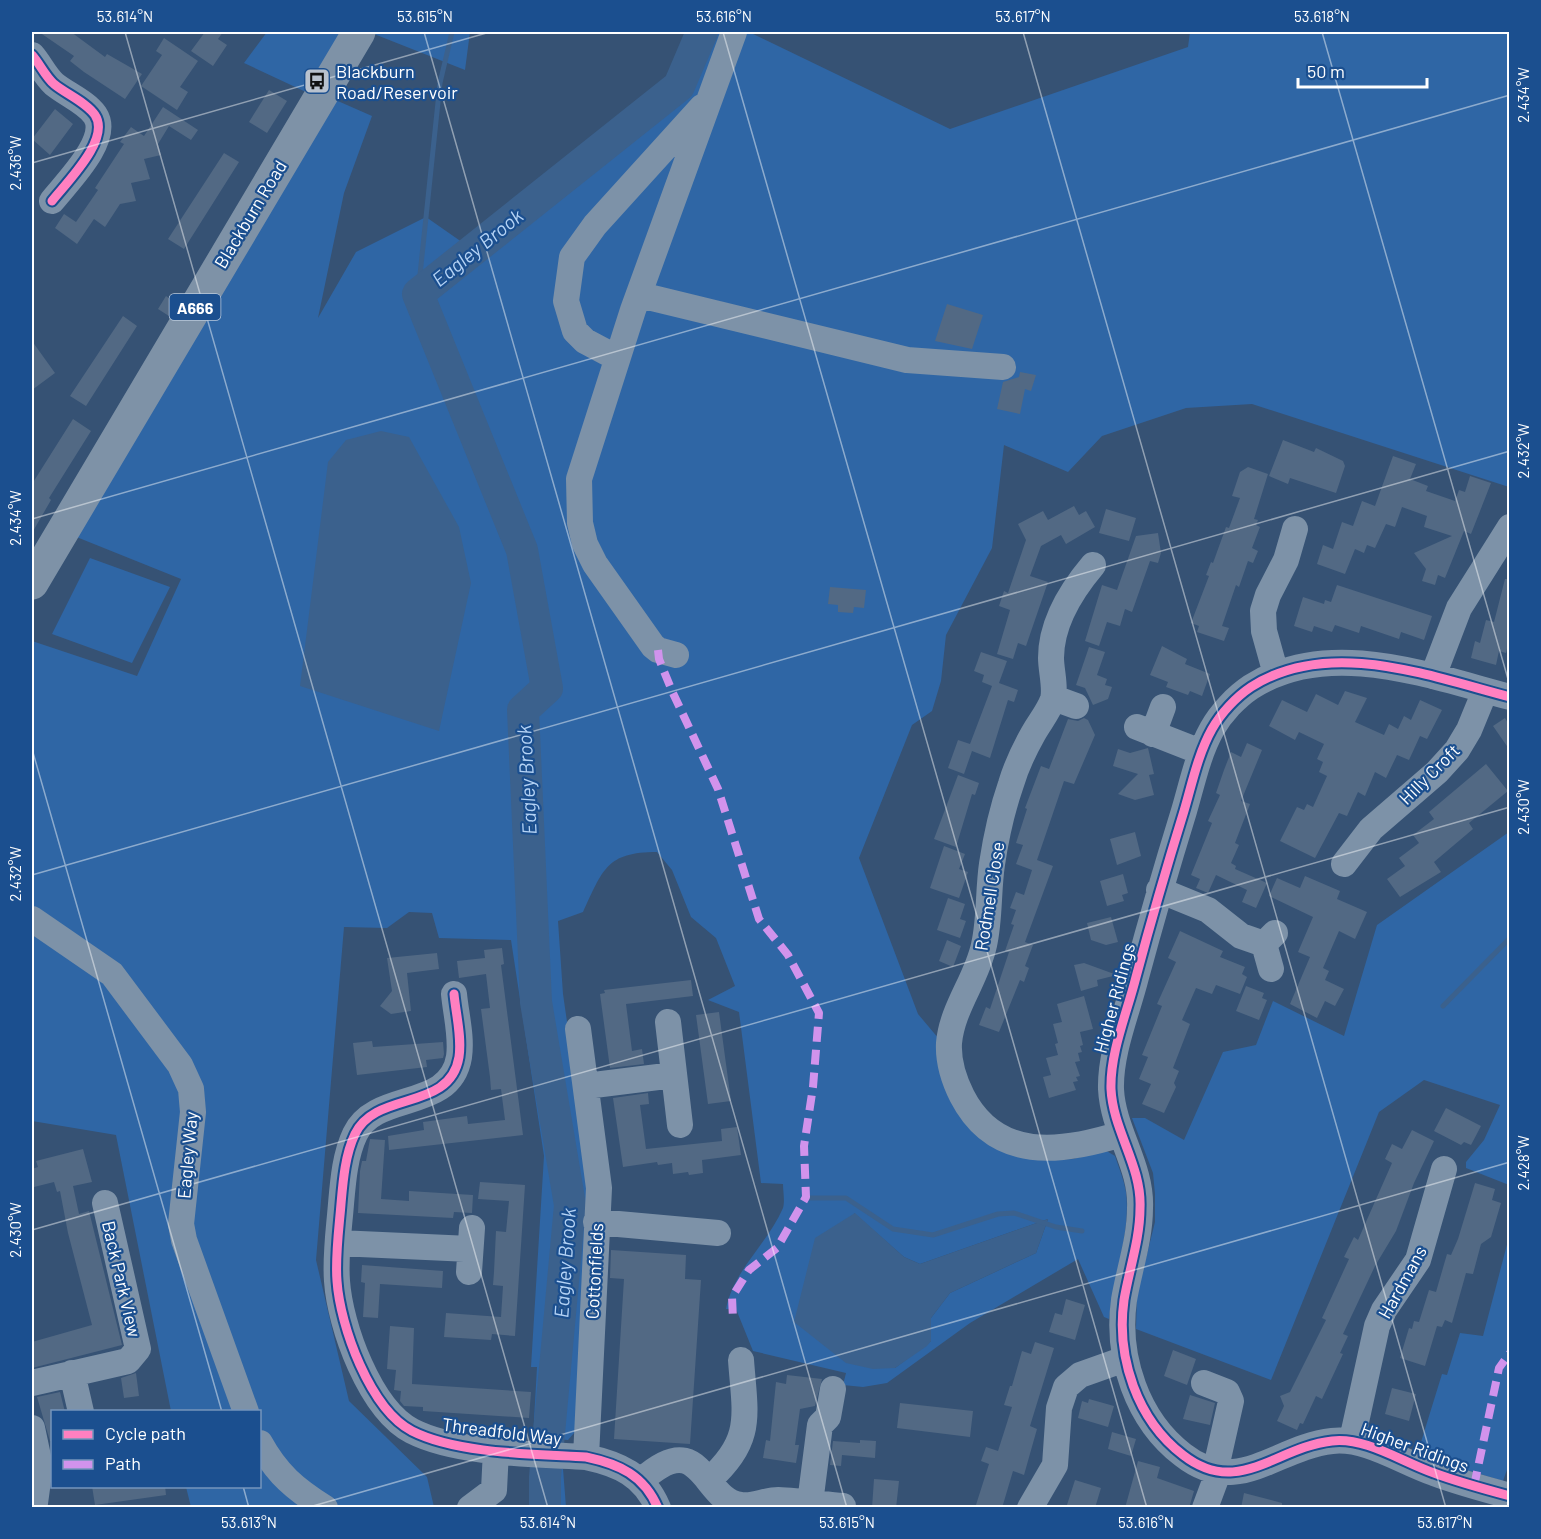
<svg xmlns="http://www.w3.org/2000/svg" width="1541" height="1539" viewBox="0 0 1541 1539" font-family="Barlow,sans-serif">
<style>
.green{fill:#2f66a5;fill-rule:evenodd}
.water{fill:#3b618d}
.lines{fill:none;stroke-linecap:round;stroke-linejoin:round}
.stream{stroke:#3b618d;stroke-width:5}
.river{stroke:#3b618d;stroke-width:32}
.building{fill:#526984}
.minor{stroke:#7d92a8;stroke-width:26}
.highway{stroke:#7e92a7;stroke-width:33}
.quiet{stroke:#d193ec;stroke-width:8;stroke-dasharray:15 8;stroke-linecap:butt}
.cycleway-casing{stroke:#1b4f8f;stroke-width:13}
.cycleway{stroke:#ff80c0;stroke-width:9}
.ticks{fill:none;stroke:#fff;stroke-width:1.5;stroke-opacity:0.45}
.labels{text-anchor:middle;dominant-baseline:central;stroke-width:4.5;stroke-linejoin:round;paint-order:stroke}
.shield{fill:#1b4f8f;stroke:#bbcadd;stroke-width:1.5}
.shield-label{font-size:16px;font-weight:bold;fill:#fff}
.poi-label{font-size:18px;fill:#fff;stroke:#1b4f8f;text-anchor:start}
.street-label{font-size:18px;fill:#fff;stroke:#1b4f8f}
.water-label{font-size:20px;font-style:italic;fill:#b5d3f5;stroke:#1b4f8f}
.neatline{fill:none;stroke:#fff;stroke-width:2}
.ticks-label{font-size:15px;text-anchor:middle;fill:#fff}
</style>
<rect width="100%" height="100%" fill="#365274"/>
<path class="green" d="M267,32H347L306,92L244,63Z
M369,32H470L465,70Z
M712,32H749L950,129L1188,47L1190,32H1509V487L1252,404L1186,408L1102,436L1068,472L1004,445L992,548L946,635L941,681L932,711L912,725L859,858L918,1014L939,1039L954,1102L1053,1160L1073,1159L1105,1150L1115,1156C1119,1168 1124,1180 1126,1192C1131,1234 1113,1277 1109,1319L1104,1317L1078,1259L970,1323L887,1383L863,1387L843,1385L846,1373L753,1351L736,1309H726C733,1271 768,1243 783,1208C785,1201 783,1191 783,1184L761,1183L739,1012L708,1000L735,986L716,938L691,917L672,870L657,852C606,852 603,870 583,912L558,921L563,994L591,1188L580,1426L568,1440L533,1437L537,1367H531L544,1156L511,940L439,938L432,913L409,912L387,928L344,927L316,1260L349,1401L427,1477L434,1507H191L186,1487L260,1486V1412L171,1411L116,1135L32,1121V641L137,676L181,579L74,536L331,98L372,116L344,193L318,318L356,252L426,217L479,254L675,103L687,89ZM854,1213L904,1257L920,1264L1048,1219L1036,1253L950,1293L931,1318V1341L895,1368Z
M90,558L170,587L132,663L52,634Z
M1509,832V1185L1466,1168V1162L1484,1140L1500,1105L1424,1080L1379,1112L1271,1380L1136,1329L1137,1294L1155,1222V1194L1153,1173L1132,1118H1145L1184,1140L1223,1052L1256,1045L1273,1001L1344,1036L1377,925Z
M1509,1237L1510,1461L1503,1481L1417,1455L1442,1374L1447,1375L1460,1333L1483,1336Z
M534,1465L563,1469L566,1507H539Z"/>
<path class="water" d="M381,431L409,437L459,527L471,583L439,731L300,686L328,462L346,440Z
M855,1213L904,1257L920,1264L1048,1219L1036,1253L950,1293L931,1318V1341L927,1346L895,1368L873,1369L846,1363L794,1322L815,1238Z"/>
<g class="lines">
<path class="stream" d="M418,294L440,83L452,32
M1443,1006L1510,938
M810,1198H846L893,1229L933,1235L998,1214L1014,1213L1056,1227L1082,1231"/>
<path class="river" d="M545,1508V1477L570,1205L536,1002L523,710L547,688L522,550L418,294L679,86L702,32"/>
</g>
<path class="building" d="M39,32H71L105,57L107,54L142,74L125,99L84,72L70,61L74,56Z
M205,32H223L218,39L227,45L213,66L191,51Z
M164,38L198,61L180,87L188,92L177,110L141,86L162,55L156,51Z
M269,90L287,101L267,133L249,122Z
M163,107L198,130L191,140L169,126L158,144L161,155L144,159L150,179L131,183L136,201L120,204L105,227L94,219L77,244L55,228L64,214L76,222L98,190L95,188L124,144L120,142L131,127L144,136Z
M55,109L73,124L50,155L32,139Z
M224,153L239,162L184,249L168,239Z
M166,296L176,303L169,316L158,309Z
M947,304L983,315L972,349L935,341Z
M123,316L137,326L86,406L70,396Z
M32,341L55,373L32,390Z
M1020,372L1036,375L1031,391L1025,389L1020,414L997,409L1003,382L1019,377Z
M73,419L91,431L49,498L51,500L32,533V484Z
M1283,440L1314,452L1316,448L1343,461L1345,466L1336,493L1290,478L1288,484L1269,476Z
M1393,456L1416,464L1410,479L1428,486L1426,491L1455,501L1459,490L1465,492L1470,476L1491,483L1471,534L1464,531L1445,578L1438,575L1435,585L1422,581L1426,569L1414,553L1452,536L1424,527L1427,516L1402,507L1395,527L1386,524L1375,548L1367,545L1364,553L1355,549L1345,574L1317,564L1323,545L1333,549L1342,522L1353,526L1362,501L1375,506Z
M1248,467L1268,474L1254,519L1258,520L1256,525L1260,527L1252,548L1258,551L1253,563L1248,561L1239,587L1236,585L1222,626L1229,628L1224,641L1197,632L1199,626L1191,623L1209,576L1206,575L1211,562L1213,563L1226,527L1229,528L1240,498L1232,496L1240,472Z
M1074,506L1079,515L1086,511L1095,527L1066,544L1061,535L1041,546L1030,576L1048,582L1026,646L1018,643L1013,659L997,654L1010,610L999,606L1004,591L1008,593L1026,540L1018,524L1043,511L1048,520Z
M1106,509L1136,518L1129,541L1099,533Z
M1158,533L1161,553L1158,563L1150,561L1132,612L1125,609L1120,626L1107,622L1099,646L1085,641L1102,585L1117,590L1136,536Z
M1505,579H1509V640L1506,653L1499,651L1496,665L1471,658L1475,641L1480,643L1486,620L1494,622Z
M1337,585L1432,616L1424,640L1401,632L1399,639L1361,626L1359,633L1335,625L1332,632L1314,626L1312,632L1294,626L1303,597L1324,604L1325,600L1331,602Z
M830,587L866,590L864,608L854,607L853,613L838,612V605L828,604Z
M1162,646L1187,659L1185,664L1210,674L1202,696L1190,691L1188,695L1166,687L1168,682L1150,675Z
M1089,647L1105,652L1097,675L1107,679L1105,685L1112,687L1108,699L1093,705L1085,688L1076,685Z
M981,652L1007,661L999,683L1018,690L1014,702L1008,700L990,758L972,751L964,774L948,768L958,740L970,744L992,686L982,682L984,675L974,671Z
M1345,691L1367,698L1355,722L1384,735L1389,724L1398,729L1404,716L1411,720L1420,700L1442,710L1427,739L1420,736L1409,760L1397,755L1386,778L1375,772L1365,796L1358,792L1347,816L1339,813L1315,858L1280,841L1297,807L1304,810L1307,804L1313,807L1327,776L1319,772L1323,762L1317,759L1324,744L1299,732L1295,740L1269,726L1282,700L1307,712L1316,694L1338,705Z
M1084,718L1088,720L1095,735L1074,784L1064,781L1037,860L1053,866L1025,942L1033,945L1025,966L1029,968L1024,982L1020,980L999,1032L979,1025L986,1007L990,1009L1009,952L1005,951L1014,925L1011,924L1016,910L1010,908L1016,892L1024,895L1032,870L1016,864L1023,845L1016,843L1027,809L1025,808L1041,766L1049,769L1068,719L1078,721Z
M1505,718L1509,725V749L1493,726Z
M1247,743L1262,750L1241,801L1250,804L1235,843L1239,845L1231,863L1236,866L1235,869L1267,883L1256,908L1242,902L1247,890L1216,875L1208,893L1196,888L1200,879L1191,875L1212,823L1208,821L1220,795L1216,793L1224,770L1231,752L1241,757Z
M1148,748L1154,774L1149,775L1154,795L1135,800L1118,794L1138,774L1113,766L1118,749L1130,753Z
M1486,764L1508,791L1469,823L1473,829L1434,862L1441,872L1400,897L1387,879L1405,866L1399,858L1419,843L1413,835L1434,819L1429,812Z
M958,775L979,783L975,795L972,794L956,847L934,839Z
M1135,832L1141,856L1117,865L1110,839Z
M944,846L965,854L959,869L968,872L959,898L930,888Z
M1123,874L1128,893L1122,895L1124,901L1107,906L1100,881Z
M1305,876L1340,891L1337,899L1367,912L1355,939L1339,931L1323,968L1329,971L1325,980L1344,989L1335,1006L1325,1001L1317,1018L1290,1004L1310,957L1298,952L1313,917L1269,896L1277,878L1300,888Z
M948,898L965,904L960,919L966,921L960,938L937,930Z
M1111,917L1118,942L1106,945L1091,940L1087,923Z
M1180,931L1223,951L1220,957L1245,967L1242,974L1247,977L1240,994L1216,985L1212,994L1196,988L1182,1020L1190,1024L1173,1068L1179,1071L1174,1083L1176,1087L1164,1113L1142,1104L1151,1084L1139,1079L1148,1057L1142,1055L1162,1006L1157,1004L1176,962L1168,958Z
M947,940L961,946L953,967L939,961Z
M502,948L504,964L501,965L523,1135L389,1150L388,1136L424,1130L423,1122L467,1116L468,1124L505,1120L501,1089L491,1090L490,1077L481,1009L490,1008L486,974L459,978L457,961L485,958L484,950Z
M437,953L439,969L407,973L411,1011L391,1014L380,1006L392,991L387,958Z
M1084,963L1117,975L1097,980L1098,986L1081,991L1074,965Z
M691,980L693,996L626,1004L632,1051L642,1049L644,1064L610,1068L600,994L605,993L604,990Z
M1246,986L1264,993L1262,998L1267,1000L1259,1020L1236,1011Z
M1084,996L1093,1029L1080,1032L1083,1045L1080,1046L1082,1052L1078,1053L1080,1061L1075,1062L1080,1076L1076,1077L1078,1081L1073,1082L1076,1090L1049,1098L1043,1077L1051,1075L1046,1058L1058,1055L1055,1044L1058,1043L1053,1024L1062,1022L1057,1004Z
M719,1012L731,1101L708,1104L696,1015Z
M372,1041L373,1047L443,1042L444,1054L443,1058L426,1060L427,1067L357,1075L353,1043Z
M648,1093L649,1104L640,1105L646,1149L722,1141L721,1129L737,1127L741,1155L702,1160L703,1173L689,1175L688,1172L673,1174L672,1163L658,1165L657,1162L623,1167L613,1098Z
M1446,1108L1481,1126L1471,1145L1464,1142L1461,1145L1434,1131Z
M1412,1130L1434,1141L1414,1183L1396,1231L1375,1266L1343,1334L1348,1336L1340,1353L1343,1354L1322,1399L1316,1396L1303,1424L1300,1423L1297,1430L1277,1421L1284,1406L1280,1396L1290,1392L1326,1320L1322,1318L1349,1259L1344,1257L1354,1237L1358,1240L1392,1163L1385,1159L1392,1144L1402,1149Z
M370,1139L385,1140L381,1199L409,1201V1191L473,1195L472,1213L454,1212L453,1218L358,1213L360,1171L362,1161H366Z
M83,1149L92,1182L73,1186L79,1214L89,1211L122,1345L32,1368V1342L92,1325L68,1233L60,1191L57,1192L54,1182L34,1187L32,1176V1169L38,1167L36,1161Z
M480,1182L525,1185L515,1336L492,1334L491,1340L444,1337L446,1313L501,1317L503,1286L493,1285L494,1272L496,1231L506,1232L509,1201L478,1199Z
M1475,1183L1495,1189L1492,1200L1501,1203L1491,1237L1481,1244L1473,1274L1466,1273L1452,1323L1445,1320L1442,1327L1437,1326L1425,1366L1400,1358L1409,1328L1412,1329L1414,1321L1419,1322L1429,1290L1436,1292L1447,1254L1451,1255L1458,1239Z
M611,1250L686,1255L685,1279L701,1280L690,1444L614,1439L624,1279L610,1278Z
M362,1265L443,1271L442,1288L380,1284L378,1318L363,1317L365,1283L361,1282Z
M1066,1299L1085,1305L1075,1340L1049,1332L1055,1313L1062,1315Z
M390,1326L414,1328L412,1384L531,1392L529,1418L423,1411V1407L404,1406L400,1401L401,1391L394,1390L396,1370L387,1369Z
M1035,1342L1054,1348L1030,1426L1037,1429L1024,1475L1013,1471L1002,1508H975L989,1464L981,1461L986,1447L998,1451L1012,1407L1004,1405L1010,1386H1012L1022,1351L1031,1354Z
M1173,1350L1196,1359L1187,1385L1164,1376Z
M136,1373L139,1396L124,1398L121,1378Z
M787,1375L822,1379L815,1406L800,1409L795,1445H799L796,1463L763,1458L766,1440L770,1441L776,1382L786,1384Z
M1392,1388L1416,1394L1409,1421L1385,1414Z
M60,1392L65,1412H52V1441H50L37,1397Z
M1190,1395L1215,1403L1210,1425L1183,1419Z
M1089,1399L1114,1406L1108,1427L1078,1418L1082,1401L1088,1403Z
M900,1403L973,1411L970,1437L897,1428Z
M1112,1432L1136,1439L1131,1456L1108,1449Z
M860,1440L876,1441L875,1458L842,1455L841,1466L830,1465L833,1441L860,1443Z
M1138,1461L1160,1467L1157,1478L1194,1491L1189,1508H1125Z
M874,1479L899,1481L896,1508H872Z
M1075,1480L1101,1488L1095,1508H1066Z
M92,1486H165L166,1495L95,1505Z
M1244,1493L1282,1503V1508H1241Z"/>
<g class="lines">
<path class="minor" d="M32,55C40,64 45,76 54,84C66,94 86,102 95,115C111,139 67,182 52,201
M640,295L907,360L1003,367
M617,358L585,341L575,331L566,301L572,257L595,225L702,107
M1093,565C1071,591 1051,623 1051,658C1051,670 1056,688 1053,699C1049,711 1039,723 1033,734C1024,750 1016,767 1011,784C1002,810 996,837 992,864C988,891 990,919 984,945C977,979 952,1008 949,1043C948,1061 954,1080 962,1096C996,1162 1061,1153 1121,1134
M676,655L658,650L653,646L595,564L585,544L580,523L579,479L633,310L734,32
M1276,674L1264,631L1263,611L1268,595L1286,560L1295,529
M1433,676L1459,608L1510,527
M1510,697C1429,676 1329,637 1251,687C1236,697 1221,713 1212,729C1198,754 1192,784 1184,811C1167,866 1151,921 1136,977C1127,1013 1110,1052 1111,1089C1113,1131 1142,1166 1140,1208C1140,1239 1129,1270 1124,1300C1116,1357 1137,1420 1183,1455C1238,1498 1276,1447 1332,1441C1366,1437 1402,1462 1434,1473C1458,1482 1484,1489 1510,1496
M1054,698L1076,706
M1137,727L1201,752
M1153,734L1163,707
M1344,864L1371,829L1437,772L1457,750L1469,730L1485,691
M1159,890L1208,910L1241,936L1264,944
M32,919L112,974L180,1065L191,1089L193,1112L181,1224L184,1240L246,1412
M1271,969L1264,944L1275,933
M454,994C456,1015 462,1037 459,1057C450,1112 376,1090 355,1134C345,1155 343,1181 341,1204C339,1229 335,1256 337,1281C340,1326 370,1409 412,1431C457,1454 536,1454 586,1457C619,1464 644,1475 658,1508
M668,1022L680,1125
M578,1029L599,1188L586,1457
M586,1086L674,1075
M596,1222L718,1233
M338,1243L470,1249
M469,1272L472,1228
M72,1373L81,1412
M32,1383L128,1361L138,1349L105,1203
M1204,1383L1227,1392L1231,1401L1215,1472
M32,1428L40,1466L35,1503
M1352,1440L1377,1326L1384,1310L1418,1260L1444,1169
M260,1443C277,1474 295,1489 325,1508
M642,1480C703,1425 702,1501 741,1505C753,1507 766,1500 778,1500C799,1501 821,1504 843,1506
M709,1480C754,1440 745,1415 741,1360
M810,1503L820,1425L828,1417L833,1389
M470,1508L494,1490L496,1450
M1030,1508L1055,1465L1059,1408L1066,1387L1080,1375L1125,1359
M1205,1508L1218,1473"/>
<path class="highway" d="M32,583L359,32"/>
<path class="quiet" d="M658,650L659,659L672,691L718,789L759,919L788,955L819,1013L813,1087L804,1146L806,1197L777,1248L749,1270L732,1297L733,1319
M1509,1133H1510
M1474,1486L1499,1368L1510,1353"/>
<defs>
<path id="cycleway" d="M32,55C40,64 45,76 54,84C66,94 86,102 95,115C111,139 67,182 52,201
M1510,697C1429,676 1329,637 1251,687C1236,697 1221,713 1212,729C1198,754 1192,784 1184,811C1167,866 1151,921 1136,977C1127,1013 1110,1052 1111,1089C1113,1131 1142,1166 1140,1208C1140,1239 1129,1270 1124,1300C1116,1357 1137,1420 1183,1455C1238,1498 1276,1447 1332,1441C1366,1437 1402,1462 1434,1473C1458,1482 1484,1489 1510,1496
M454,994C456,1015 462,1037 459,1057C450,1112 376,1090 355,1134C345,1155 343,1181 341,1204C339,1229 335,1256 337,1281C340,1326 370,1409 412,1431C457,1454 536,1454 586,1457C619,1464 644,1475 658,1508"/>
</defs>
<use href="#cycleway" class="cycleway-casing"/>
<use href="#cycleway" class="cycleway"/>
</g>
<path class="ticks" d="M125,32L548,1508M424,32L847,1508M723,32L1147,1508M1023,32L1446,1508M1322,32L1510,686M32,163L490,32M32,519L1510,95M32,749L222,1412M32,875L1510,451M32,1230L1510,807M243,1486L249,1508M306,1508L1510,1162"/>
<defs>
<symbol id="bus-square" viewBox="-11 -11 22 22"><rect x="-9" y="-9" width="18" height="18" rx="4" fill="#b9c2ce" stroke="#1b4f8f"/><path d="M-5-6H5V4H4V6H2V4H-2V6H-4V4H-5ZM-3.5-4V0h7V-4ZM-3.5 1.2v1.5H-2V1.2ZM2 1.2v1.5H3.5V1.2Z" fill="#111"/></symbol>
</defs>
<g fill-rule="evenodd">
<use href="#bus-square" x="302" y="66" width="30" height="30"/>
</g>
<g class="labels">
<rect class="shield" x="169.5" y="294" width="51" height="26" rx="4.5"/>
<g class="shield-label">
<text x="195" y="307">A666</text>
</g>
<g class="poi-label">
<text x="336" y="71">Blackburn<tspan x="336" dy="21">Road/Reservoir</tspan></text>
</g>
<g class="street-label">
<text transform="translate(250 214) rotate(-59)">Blackburn Road</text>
<text transform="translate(1429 774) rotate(-45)">Hilly Croft</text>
<text transform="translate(989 896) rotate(-81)">Rodmell Close</text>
<text transform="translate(1114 998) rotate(-75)">Higher Ridings</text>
<text transform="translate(187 1155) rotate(-85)">Eagley Way</text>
<text transform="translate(594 1271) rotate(-87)">Cottonfields</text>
<text transform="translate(122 1279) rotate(77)">Back Park View</text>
<text transform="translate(1402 1282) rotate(-61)">Hardmans</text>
<text transform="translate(502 1431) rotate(7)">Threadfold Way</text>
<text transform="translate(1415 1447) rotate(20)">Higher Ridings</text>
</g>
<g class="water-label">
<text transform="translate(477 247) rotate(-39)">Eagley Brook</text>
<text transform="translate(526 780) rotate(-93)">Eagley Brook</text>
<text transform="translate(564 1263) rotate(-86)">Eagley Brook</text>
</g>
</g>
<rect width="1541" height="1539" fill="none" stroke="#1b4f8f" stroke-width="66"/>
<rect x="51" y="1410" width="210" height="78" fill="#1b4f8f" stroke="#7695bc" stroke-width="1.5"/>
<rect x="63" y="1430" width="30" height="9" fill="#ff80c0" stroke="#7695bc" stroke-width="1.5"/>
<text x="105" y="1440" font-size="18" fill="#ffffff">Cycle path</text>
<rect x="63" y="1460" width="30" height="9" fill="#d193ec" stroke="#7695bc" stroke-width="1.5"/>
<text x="105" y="1470" font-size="18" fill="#ffffff">Path</text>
<path d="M1298 78v9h129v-9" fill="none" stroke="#ffffff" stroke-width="3"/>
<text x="1307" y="78" font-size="18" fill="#ffffff" stroke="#1b4f8f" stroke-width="4.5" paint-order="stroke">50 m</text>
<rect x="33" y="33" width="1475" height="1473" class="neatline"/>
<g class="ticks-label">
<text x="125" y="22">53.614°N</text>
<text x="425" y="22">53.615°N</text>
<text x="724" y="22">53.616°N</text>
<text x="1023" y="22">53.617°N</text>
<text x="1322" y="22">53.618°N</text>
<text transform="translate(1524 95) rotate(-90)" y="5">2.434°W</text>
<text transform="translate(16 163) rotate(-90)" y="5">2.436°W</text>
<text transform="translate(1524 451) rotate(-90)" y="5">2.432°W</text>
<text transform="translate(16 518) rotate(-90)" y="5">2.434°W</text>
<text transform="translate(1524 807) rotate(-90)" y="5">2.430°W</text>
<text transform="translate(16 874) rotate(-90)" y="5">2.432°W</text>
<text transform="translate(1524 1163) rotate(-90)" y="5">2.428°W</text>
<text transform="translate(16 1230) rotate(-90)" y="5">2.430°W</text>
<text x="249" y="1528">53.613°N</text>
<text x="548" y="1528">53.614°N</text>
<text x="847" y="1528">53.615°N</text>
<text x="1146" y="1528">53.616°N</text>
<text x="1445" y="1528">53.617°N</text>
</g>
</svg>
